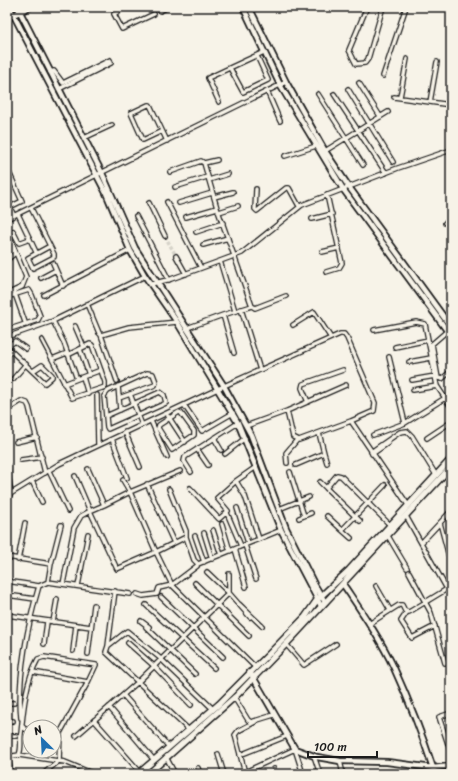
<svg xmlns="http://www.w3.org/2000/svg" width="458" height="781" viewBox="0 0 458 781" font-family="Sriracha,sans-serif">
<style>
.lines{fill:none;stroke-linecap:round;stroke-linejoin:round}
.minor-tunnel{stroke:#d6d3c9;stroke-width:3.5;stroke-dasharray:3.5 2;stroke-linecap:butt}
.minor-casing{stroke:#1c1c1c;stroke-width:6}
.tertiary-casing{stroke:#1c1c1c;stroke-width:8}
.secondary-casing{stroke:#1c1c1c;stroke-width:8}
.minor{stroke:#f7f3e8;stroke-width:3.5}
.tertiary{stroke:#f7f3e8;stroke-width:4.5}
.secondary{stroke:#f7f3e8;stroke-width:5}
</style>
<rect width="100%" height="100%" fill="#f7f3e8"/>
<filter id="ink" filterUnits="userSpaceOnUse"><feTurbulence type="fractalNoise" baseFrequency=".025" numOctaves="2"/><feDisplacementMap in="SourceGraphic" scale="8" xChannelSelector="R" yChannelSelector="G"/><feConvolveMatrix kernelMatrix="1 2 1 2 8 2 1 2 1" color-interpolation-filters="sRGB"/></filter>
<g filter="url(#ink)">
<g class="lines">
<path class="minor-tunnel" d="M165,236L176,256"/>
<defs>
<path id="minor" d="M125,7L114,14L122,29L154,14
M156,7L160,11L168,7
M367,7L349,50L356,64L365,63L368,59L383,7
M230,68L243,92L268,80L257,56
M50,72L54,71L63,83L110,60L111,63L59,89
M383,76L406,7
M359,83L380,116
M348,89L393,162
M267,91L280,121
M318,94L363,165
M334,94L386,173
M394,97L451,105
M400,97L407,59
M219,102L208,78L264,52
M430,102L437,62
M448,104L451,85
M162,131L143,140L131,113L148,105H150L167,141
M84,138L112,125
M325,151L388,112
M285,156L316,146
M204,163L217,160
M7,168L22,201L10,207
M170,172L201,161L204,163L217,208L252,306L223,315L234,353
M209,180L228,174
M175,187L207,177
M256,189L255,209L257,211L286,188H289L299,206
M214,197L233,192
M7,201L14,216
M167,202L201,268
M149,203L165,236
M179,203L212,193
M31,208L54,254V257L33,268L28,258L50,246
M219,212L238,206
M18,214L36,252
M136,216L169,280
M186,217L217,208
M7,219L286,82
M312,219L332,214
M445,223L451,222
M7,231L26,277L22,287L7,294
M13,231L19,243L30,239
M196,232L223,223
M7,240L14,254L7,260
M203,245L228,238
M322,252L339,248
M176,256L186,274
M220,261L235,311
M53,263L63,286
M326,272L339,268L342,263L327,195
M41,278L56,270
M151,284L171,279L242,253L302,205L398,168L451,150
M15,294L26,325
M44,295L130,250
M7,297L29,290L32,295L40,316L38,320L7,330
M87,304L99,333L101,335L129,327L177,322
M252,306L255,308L286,296
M241,309L260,370
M53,321L64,343L77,379L101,370
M293,325L314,312L331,338
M75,326L84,347
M187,328L223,315
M374,330L416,322L425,324L437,386L451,407
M447,331L432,344L438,378L442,379L451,371
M101,335L117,381
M7,337L53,321L145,276
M42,340L52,359L67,353
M7,347L45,383L52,377V375L42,365L33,371
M7,347L15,341L26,349
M395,347L428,340
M80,349L89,375
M389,357L405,423
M52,359L72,398L105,387V382L92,345L90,344L68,355
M409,362L431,358
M83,377L88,394
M13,379L26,364
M412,380L435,376
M64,384L77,379
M413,390L437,386
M130,394L142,425
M97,395L98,445
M119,398L120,410
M308,402L302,388L303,384L343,370
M184,405L202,431L233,413
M7,410L21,401L27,403L29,407L45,473
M287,411L346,385
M179,412L181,413L194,431V435L172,450L158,428L159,425Z
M106,416L160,392L164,395L166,403L108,429L107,427L104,396L108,391L147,373L153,374L156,382L155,385L119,398L118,386
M168,416L185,442
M151,421L167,457
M246,426L287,411L293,437L299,440L351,421
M125,432L140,467
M373,435L405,423L445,398
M214,438L221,450
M427,438L451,422
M112,439L127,478
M16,442L37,437
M197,449L208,465
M371,452L400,432L407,431L412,436L436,475
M324,453L327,463
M225,454L245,438
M372,454L388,443
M21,460L42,457
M287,463L286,453L297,440
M7,465L11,494
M296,465L324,453L319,433
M88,469L104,505L130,492L123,480
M49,471L68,511
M180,471L130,492L156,552L186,537L194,560L198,564L281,530
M191,472L184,461L185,457L238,423
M290,472L304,516
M32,481L42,502
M236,481L245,496L259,539
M320,482L326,488
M147,484L174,543
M190,488L219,519L228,511L217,498L236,481L256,467
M169,489L186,531V537
M7,496L59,464L112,439L224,386L340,334H344L347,338L375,403L374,411L351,421L408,505
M104,505L90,511L117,569L156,552L172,585L255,667
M237,508L248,543
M279,509L309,497
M227,513L241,546
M327,516L342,530L385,485
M406,516L447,589L451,588
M299,518L311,513
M360,521L326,488L337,475L341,476L390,525
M440,523L451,564
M222,524L230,551
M213,530L221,555
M342,530L351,538
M204,533L212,559
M195,536L204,562
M388,536L407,568
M422,542L451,511
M245,545L256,579
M235,549L246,587
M7,557L51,564L48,582L39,586C28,623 17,679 21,718
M18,560L25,523
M51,564L61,525
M409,572L431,613L445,663
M229,574V593L250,617
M7,581L39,586
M48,582L130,594
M195,583L249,636
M63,584L74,528L81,516L90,511L75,476
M78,586L88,534
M376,586L390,610
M137,594L143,596L157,594L159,588L172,585L197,566
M7,595L35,599
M161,597L223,657
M239,604L262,626
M146,605L214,668
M407,612L401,621L412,638L435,626
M7,615L91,627
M141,621L149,627
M53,622L57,599
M369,624L399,605H402L405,611L409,612L447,589
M146,627L195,674
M128,643L154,666L191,705
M44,644L47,622
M286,644L304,665L336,644
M108,646L115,591
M73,651L76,625
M88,654L94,605
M123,695L169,747
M234,697L248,720L251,722L274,715
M7,703H14
M109,707L154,760
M451,713L439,717L451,753
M94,720L140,772
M7,721H13
M22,726L25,729L30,730
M189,730L106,652L108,646L127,631L161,659L213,709
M60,733L88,682
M7,736H16
M76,736L138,682L229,593L207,572
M218,754L224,774
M19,755C22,748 20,742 21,734C23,710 26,680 38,659L44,657L96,665L88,682L33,672
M240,755L287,736
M314,756L320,774
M7,757L19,755L65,762L94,774
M8,757L11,774
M166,757L175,774
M340,761L343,774
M198,768L200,774
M274,769L275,774
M245,772L295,749L303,774
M245,773L235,735L238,731L255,722
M43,774L59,761L60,733H54"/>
<path id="tertiary" d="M243,7L280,85L343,189L451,336
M249,7L286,82L325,151L349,187L451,327
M18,8L102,173L135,248L224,386L251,435L286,528L314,584L325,602
M12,12L106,193L130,250L145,276L177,322L238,423L281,530L321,606
M7,18L30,7
M343,584C361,611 380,638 394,668C409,701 422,734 433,768L451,766
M250,672L295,749L317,757L340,761L387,762L433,768L434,774"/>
<path id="secondary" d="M138,774L219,704L268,655L305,617L317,600L349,570L451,459
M148,774L237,695L294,636L451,467"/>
</defs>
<use href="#minor" class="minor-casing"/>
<use href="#tertiary" class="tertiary-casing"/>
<use href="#secondary" class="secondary-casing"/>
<use href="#minor" class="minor"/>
<use href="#tertiary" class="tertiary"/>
<use href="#secondary" class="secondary"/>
</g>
</g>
<rect width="458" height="781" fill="none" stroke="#f7f3e8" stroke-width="24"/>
<rect x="12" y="12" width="434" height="757" fill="none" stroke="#1c1c1c" stroke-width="1.5" filter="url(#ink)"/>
<g transform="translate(42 739) rotate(336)"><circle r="19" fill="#f7f3e8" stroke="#9f9d96"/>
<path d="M0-3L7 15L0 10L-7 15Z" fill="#1f6fb2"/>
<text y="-6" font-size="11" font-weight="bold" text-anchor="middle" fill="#1c1c1c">N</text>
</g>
<path d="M308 751v6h69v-6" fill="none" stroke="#1c1c1c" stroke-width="2"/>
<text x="314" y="751" font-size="12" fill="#1c1c1c" stroke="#f7f3e8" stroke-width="3" paint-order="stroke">100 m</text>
</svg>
